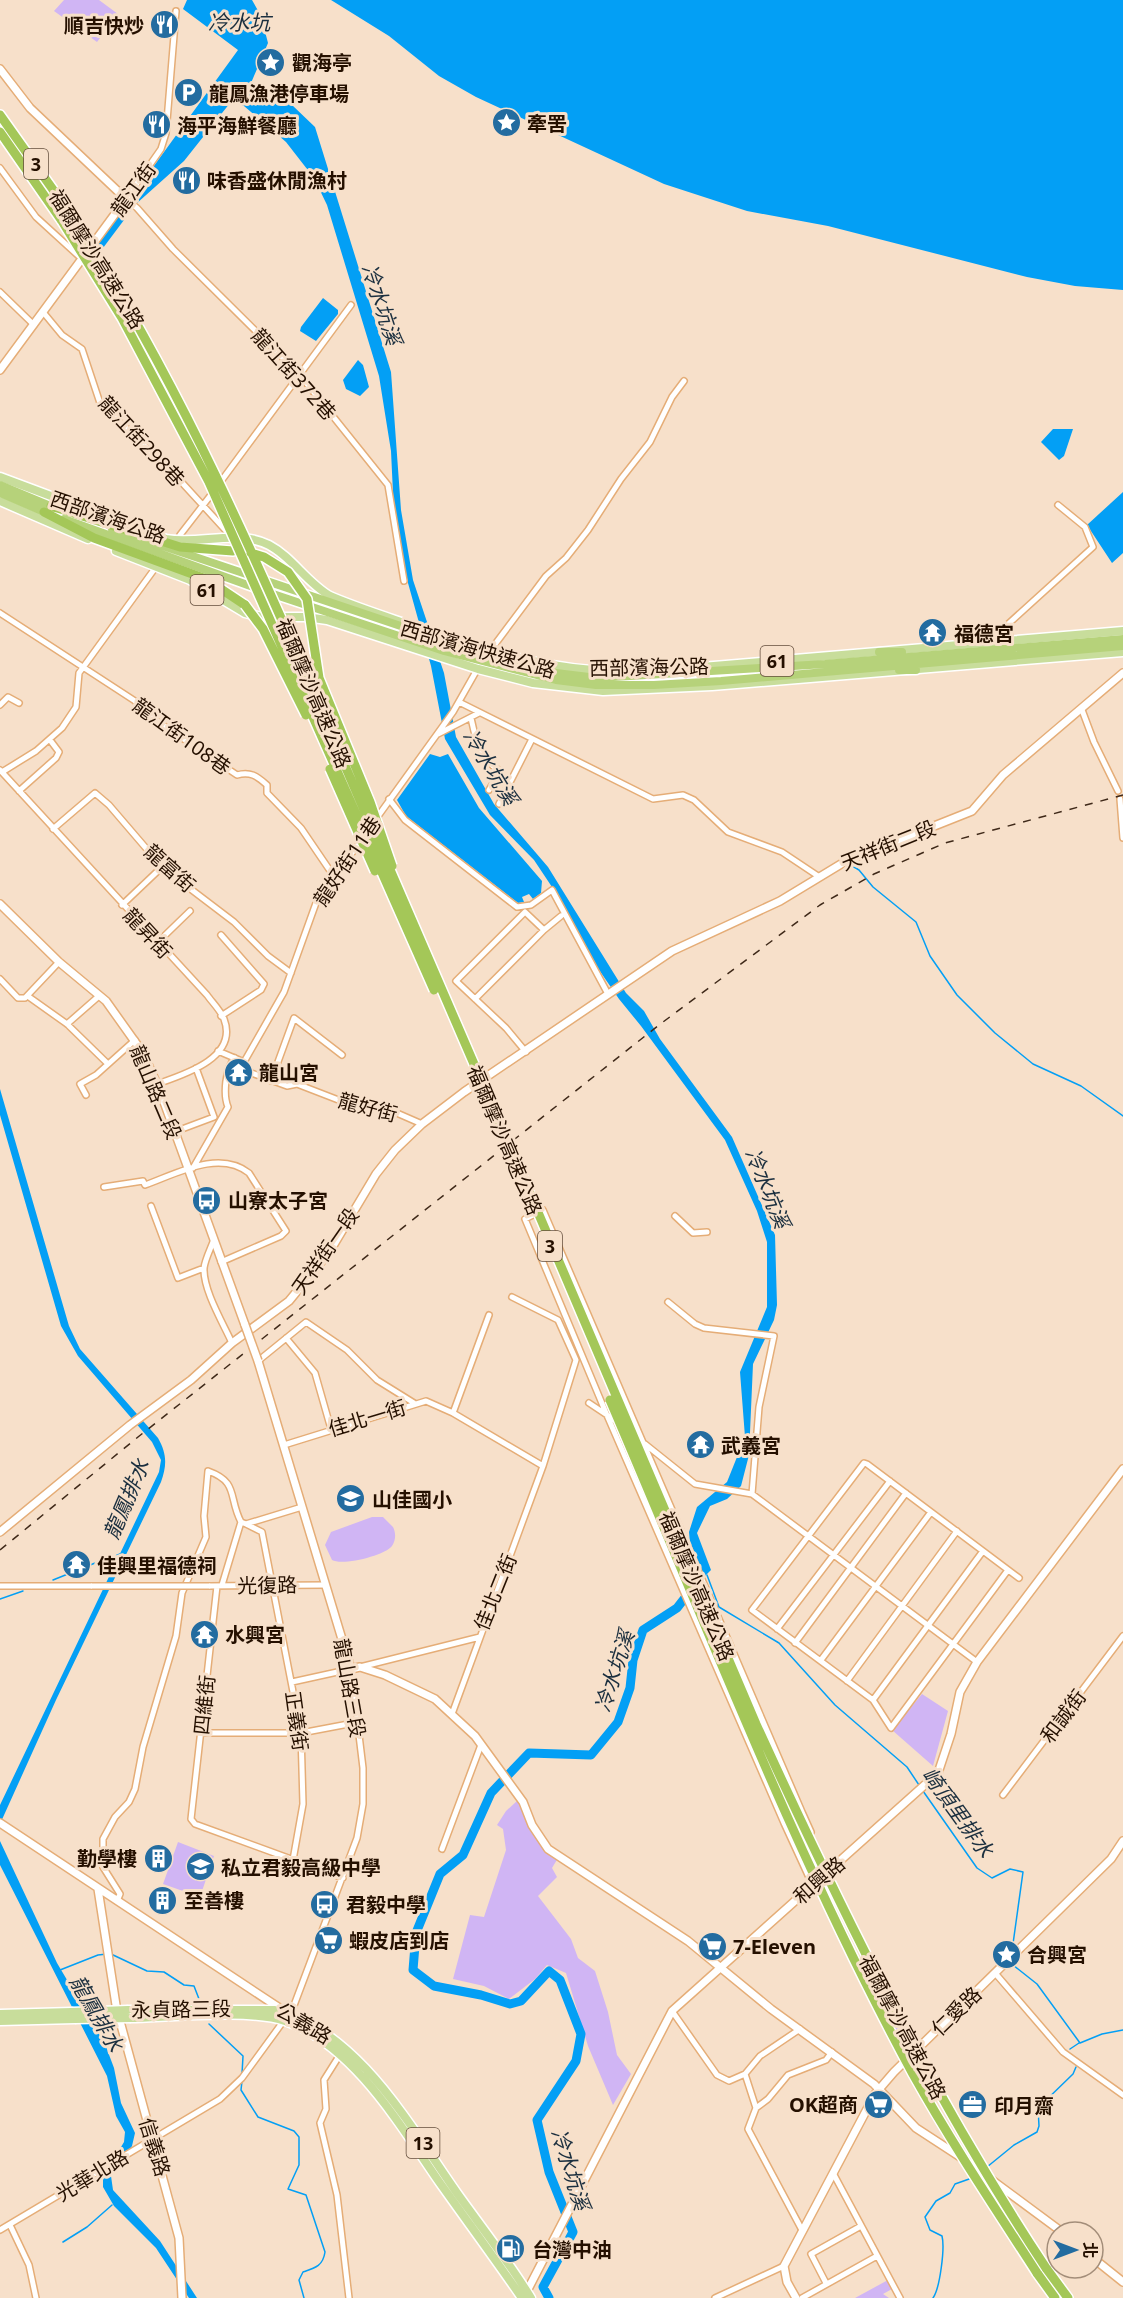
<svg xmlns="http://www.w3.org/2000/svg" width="1123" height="2298" viewBox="0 0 1123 2298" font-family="'Noto Sans','Noto Sans TC',sans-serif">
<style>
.green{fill:#d0b5f4}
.water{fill:#039ff5}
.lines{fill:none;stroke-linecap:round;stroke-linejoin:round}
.stream{stroke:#039ff5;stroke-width:1.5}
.river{stroke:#039ff5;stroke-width:9}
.minor-casing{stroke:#e5ad77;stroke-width:8}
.tertiary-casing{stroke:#e5ad77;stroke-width:10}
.primary-casing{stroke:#fff;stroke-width:11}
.trunk-casing{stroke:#fff;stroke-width:11}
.motorway-casing{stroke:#fff;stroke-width:12}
.minor{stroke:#fff;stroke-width:5}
.tertiary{stroke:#fff;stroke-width:7}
.primary{stroke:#c8dd9b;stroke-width:8}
.trunk{stroke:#b6d27a;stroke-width:8}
.motorway{stroke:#a4c758;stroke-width:9}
.rail{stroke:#3f2919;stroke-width:1.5;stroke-dasharray:8 8;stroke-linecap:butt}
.minor-bridge-casing{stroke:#e5ad77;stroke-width:8;stroke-linecap:butt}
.tertiary-bridge-casing{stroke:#e5ad77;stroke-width:10;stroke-linecap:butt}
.primary-bridge-casing{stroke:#fff;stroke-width:11;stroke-linecap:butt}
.motorway-bridge-casing{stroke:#fff;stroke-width:12;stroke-linecap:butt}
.minor-bridge{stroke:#fff;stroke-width:5}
.tertiary-bridge{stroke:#fff;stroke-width:7}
.primary-bridge{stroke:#c8dd9b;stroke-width:8}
.motorway-bridge{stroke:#a4c758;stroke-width:9}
.labels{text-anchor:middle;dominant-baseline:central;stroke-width:6;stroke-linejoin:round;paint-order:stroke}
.shield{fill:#f7e0ca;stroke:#644e3d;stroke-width:1.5}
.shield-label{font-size:18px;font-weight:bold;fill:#251000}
.poi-label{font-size:20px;font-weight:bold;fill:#251000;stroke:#f7e0ca;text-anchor:start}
.street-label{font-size:20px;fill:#251000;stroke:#f7e0ca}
.water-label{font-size:21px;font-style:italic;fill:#1b2f3f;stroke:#f7e0ca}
</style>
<rect width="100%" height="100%" fill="#f7e0ca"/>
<path class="green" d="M64,0H99L118,14L97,42L54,11Z
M372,1517H383L393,1527C396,1533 396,1540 392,1546C384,1556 342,1566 332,1560L325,1545L331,1532Z
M922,1694L948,1711L933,1766L892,1730Z
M517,1801L539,1842L558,1858L552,1868L557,1877L538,1896L571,1939L578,1958L595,1971L608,2012L617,2055L631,2074L613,2105L588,2046L566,1973L547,1965L535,1979L509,1999L484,1986L453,1979L470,1915L484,1917L506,1850L503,1829L497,1825L506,1811Z
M178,1842L214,1856L200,1897L163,1884Z
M869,1958L915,2047L903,2058L857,1968Z
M888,2280L892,2289L883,2294L889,2298H855Z"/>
<path class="water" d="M187,0H252L261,16L268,43L251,83L256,89L292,105L315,127L391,372L401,510L413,580L444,673L456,737L494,804L548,867L626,993L644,1011L660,1039L732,1137L775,1235L777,1305L774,1320L753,1364L749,1455L741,1486L727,1499L710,1506L697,1533L711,1570L703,1578L690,1543L689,1532L697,1507L727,1482L745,1437L740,1372L767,1307V1242L757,1211L725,1140L641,1026L619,999L584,948L554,890L534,860L490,815L445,739L431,666L408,583L394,514L391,451L379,376L327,205L314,178L286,142L244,106L230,103L184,161L136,204L103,248L98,243L238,50L183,9Z
M331,0H1123V290L1075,286L1027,277L828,226L747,211L664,184L476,97L439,76L389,36Z
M323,298L338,310V314L316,341L300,331L301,327Z
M358,360L363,365L369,387L360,396L346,389L343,380Z
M1053,429H1073L1064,456L1059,460L1041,442Z
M1123,492V553L1112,563L1087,525Z
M430,754L440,757L448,754L479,808L542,881L541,893L533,899L529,894L522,897L524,902L518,903L406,816L397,800Z
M0,1089L69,1326L80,1349L158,1438C167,1454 167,1465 161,1482L56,1700L0,1824V1805L159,1472L161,1460L152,1442L78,1356L61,1326L0,1115Z
M0,1841L57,1963L105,2044L114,2068L121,2103L135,2133L132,2146L111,2176L113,2190L160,2241L197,2298H189L156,2248L114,2206L103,2187V2177L124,2142L125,2132L116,2116L107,2076L0,1865Z"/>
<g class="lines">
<path class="stream" d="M849,864L859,870L873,887L916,922L930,956L957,995L995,1033L1033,1064L1081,1086L1123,1116
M113,1557L120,1554
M707,1575L719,1607L779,1643L835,1705L907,1767L919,1785
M53,1580L105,1559
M0,1599L23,1591
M923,1791L977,1868L992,1878L1010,1869L1023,1872L1012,1951
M111,1954L147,1971L164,1972L184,1985L194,1986L199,1999
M1013,1959V1965L1037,1984L1080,2043L1102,2034L1123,2030
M60,1970L98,1955L107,1954
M209,2024L243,2056L242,2074
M1070,2049L1079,2043
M242,2081L241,2090L258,2117L294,2131L299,2137V2165L288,2189L306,2195L325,2252C323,2266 315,2268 303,2272L299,2280L304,2298
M987,2167L1014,2145L1037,2132L1039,2126L1038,2108L1073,2074L1076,2067
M63,2242L87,2227L112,2205
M933,2298C940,2288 945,2248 942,2236L930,2230L925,2217L936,2201L950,2193L955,2184L972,2178"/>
<path class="river" d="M549,2298L543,2287L573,2232L549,2172L537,2120L576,2061L581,2034L560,1980L549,1971L521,2001L510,2004L481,1995L434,1986L413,1970L416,1933L440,1874L463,1855L491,1793L529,1753L591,1755L618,1722L630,1688L633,1660L643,1630L677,1608L691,1590"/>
<defs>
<path id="minor" d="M176,11L166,133L161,149L126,199L137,208L173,249L299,374L388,485L404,581
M0,168L36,217L82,259
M0,292L34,325
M43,312L62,335L82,349L100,403L175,475L229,534
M219,484L351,305
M180,535L214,491
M0,613L135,701L148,715L237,775C250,771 257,776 267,785V793L301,828L335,878
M1011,640L1007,625L1093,547L1085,527L1058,505
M490,651L546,576L566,558L588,530L621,479L650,442L672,397L684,381
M459,702L653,799L683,795L694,800L728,832L782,852L818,876
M0,705L8,697L19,703
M1082,710L1094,742L1118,791
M471,718C476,741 479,758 500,771L489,790
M438,734L479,713
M0,770L207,995C212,1002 221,1011 224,1019C239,1058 183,1075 157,1084
M2,772L36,751L62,728L76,707L79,673L153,571
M19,791L56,758L59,752L50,740
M389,799L405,820L517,907L531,905L552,890L608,994
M1120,799L1123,838
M499,804L532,739
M376,819L453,712L478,668
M53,829L95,793L109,805L163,868L234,922L268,956L291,973
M122,905L162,867
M221,935L264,984L261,990L221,1016
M157,943L190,911
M0,979L18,998H25L59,962
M29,997L67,1024L107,1063
M475,999L544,930L561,916
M67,1024L99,996
M218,1051L244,1062L246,1071L287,1086L297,1084L354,1106L368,1104L383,1107L422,1124
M526,1052L506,1028L456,981L525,912L544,930
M244,1062L284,992L316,903L362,839
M271,1081L294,1018L342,1055
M86,1095L80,1084L96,1075L135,1040
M174,1132L214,1117L196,1068
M193,1168L228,1107C223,1095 225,1068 235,1058
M104,1187L143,1181L145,1185C176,1174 219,1149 249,1173L286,1231L281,1236L221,1262
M151,1206L178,1278L204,1268
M675,1216L693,1233L707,1232
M213,1242C210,1250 205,1260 204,1268C203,1290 223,1323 232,1343
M668,1302L695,1324L704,1328L774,1336L759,1407L752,1494
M286,1338L315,1373L331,1429
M258,1361L306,1322L347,1350L377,1380L414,1403
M589,1403L619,1423
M453,1413L489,1315
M645,1444L695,1484L752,1494L977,1662
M284,1445L426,1401L453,1413L543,1466
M246,1524L262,1532L301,1733L303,1804L293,1860
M1008,1570L891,1728L873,1700L752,1610L864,1463L867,1464C918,1502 968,1540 1019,1578
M222,1585L241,1522
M0,1586H92
M209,1586L326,1585
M217,1586L191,1819L195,1824L343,1878
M777,1629L890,1481
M795,1643L906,1493
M821,1660L931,1512
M360,1667L480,1637
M847,1681L957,1531
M873,1700L983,1551
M452,1714L543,1466L576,1360L558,1320L512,1297
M201,1733H301L359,1722
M1003,1795L1123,1636
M784,1823L606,1413L525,1219L543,1210L802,1812
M811,1832L802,1812L784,1823L813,1886
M442,1849L481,1745
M117,1901L120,1894L103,1867V1839L115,1817L129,1802L135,1789L143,1747L176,1636L182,1593L206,1537L204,1516L208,1471C239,1482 228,1497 241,1522L246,1524L302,1507
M995,1973L1063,2052L1123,2095
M672,2011L717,2075L729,2081L745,2074
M341,2053L324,2080L326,2109L320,2123L337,2195L349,2298
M756,2108L745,2074L760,2056L800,2029
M833,2173L900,2298
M10,2225L29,2265L36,2298
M0,2230L220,2099L242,2078L293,2008L357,1838L363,1804V1768L351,1669L292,1682
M802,2230L748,2129L756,2108L768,2099L788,2075L826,2060L832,2052
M826,2283L811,2254L861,2226
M715,2298L784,2266
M802,2298L877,2256"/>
<path id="tertiary" d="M0,69L30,108L126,199L0,370
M0,904L59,962L106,1001L143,1053L160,1091L245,1325
M258,1361L351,1669L360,1667L385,1675L435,1699L475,1736L523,1802L532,1825L548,1849L688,1941L771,2009L874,2084L916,2128L962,2158L1062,2232
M0,1532L130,1425L191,1380L232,1343L289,1301L330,1251L376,1174L395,1150L422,1124L464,1092L672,951L780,901L846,861L972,811L1003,775L1123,673
M0,1823L284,2011
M98,1889L116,2005
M121,2025L179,2238L182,2298
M1093,2258L1123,2282
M525,2295L672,2011L938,1773L951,1734L960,1692L977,1662L1123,1469
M796,2298L787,2282L784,2266L875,2094L894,2072L1111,1859L1123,1841"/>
<path id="primary" d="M0,477L166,539C200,545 237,529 269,545C292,557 307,583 330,596C358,608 387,617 416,627C488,651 561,675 638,671
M0,501L88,539
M116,551L190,580L245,613L262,617H306L327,620L478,669L533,683L603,691L712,686L1123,652
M678,669L1123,631
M128,2010H274C358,2030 411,2128 457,2193C482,2228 509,2262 531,2298
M0,2014L72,2012
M131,2018C169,2017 252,2009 285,2021C354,2045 401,2127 440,2183C467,2221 495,2259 522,2298
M0,2021L75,2019"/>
<path id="trunk" d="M0,485L55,508
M0,493L49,514
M64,519L267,592L444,651L556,680L596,685H654L721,681L1123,646
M112,529L487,655L556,673L597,678L825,664L1123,639
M879,652H902
M899,670H916"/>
<path id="motorway" d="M0,115L71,215
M0,132L62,221
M57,500L75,508
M51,506L180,547L233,551
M44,512L94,538L206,579L245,605
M1046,2268L1068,2298
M1037,2273L1055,2298"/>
</defs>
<use href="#minor" class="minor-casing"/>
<use href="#tertiary" class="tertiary-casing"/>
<use href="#primary" class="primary-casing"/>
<use href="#trunk" class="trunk-casing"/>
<use href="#motorway" class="motorway-casing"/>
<use href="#minor" class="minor"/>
<use href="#tertiary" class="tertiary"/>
<use href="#primary" class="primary"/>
<use href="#trunk" class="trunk"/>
<use href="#motorway" class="motorway"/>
<path class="rail" d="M0,1550L138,1437L659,1025L820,905L874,874L945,843L1123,795"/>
<defs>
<path id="minor-bridge" d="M92,1586H209"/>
<path id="tertiary-bridge" d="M245,1325L258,1361"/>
<path id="primary-bridge" d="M72,2012L128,2010
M75,2019L131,2018"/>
<path id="motorway-bridge" d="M71,215C202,416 289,639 385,858C510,1146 634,1435 756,1724C842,1912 932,2096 1046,2268
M62,221L122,318L209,482L434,990
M251,553L264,557L288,572L307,599L319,678L370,802L392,866
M245,605L263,629L306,715
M330,769L375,871
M610,1400C707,1626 796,1858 913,2074C951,2142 995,2208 1037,2273"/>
</defs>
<use href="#minor-bridge" class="minor-bridge-casing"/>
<use href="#tertiary-bridge" class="tertiary-bridge-casing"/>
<use href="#primary-bridge" class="primary-bridge-casing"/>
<use href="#motorway-bridge" class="motorway-bridge-casing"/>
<use href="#minor-bridge" class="minor-bridge"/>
<use href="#tertiary-bridge" class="tertiary-bridge"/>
<use href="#primary-bridge" class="primary-bridge"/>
<use href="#motorway-bridge" class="motorway-bridge"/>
</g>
<defs>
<symbol id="restaurant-disc" viewBox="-11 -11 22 22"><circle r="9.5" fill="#236ca0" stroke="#f7e0ca"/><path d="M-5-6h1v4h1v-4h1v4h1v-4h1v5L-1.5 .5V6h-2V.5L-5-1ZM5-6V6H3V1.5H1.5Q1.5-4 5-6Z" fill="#fff"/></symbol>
<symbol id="sight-disc" viewBox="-11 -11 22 22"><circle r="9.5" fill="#236ca0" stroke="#f7e0ca"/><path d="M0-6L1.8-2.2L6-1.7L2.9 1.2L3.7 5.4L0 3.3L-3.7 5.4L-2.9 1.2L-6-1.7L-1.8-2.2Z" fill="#fff"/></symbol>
<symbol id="parking-disc" viewBox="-11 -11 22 22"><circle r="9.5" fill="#236ca0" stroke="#f7e0ca"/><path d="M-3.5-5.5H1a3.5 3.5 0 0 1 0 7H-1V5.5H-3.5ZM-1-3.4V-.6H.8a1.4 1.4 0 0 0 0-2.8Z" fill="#fff"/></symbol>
<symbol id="temple-disc" viewBox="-11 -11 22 22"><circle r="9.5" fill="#236ca0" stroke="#f7e0ca"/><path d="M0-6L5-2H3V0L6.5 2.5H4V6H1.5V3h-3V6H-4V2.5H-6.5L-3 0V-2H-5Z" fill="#fff"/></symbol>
<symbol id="bus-disc" viewBox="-11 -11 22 22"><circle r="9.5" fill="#236ca0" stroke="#f7e0ca"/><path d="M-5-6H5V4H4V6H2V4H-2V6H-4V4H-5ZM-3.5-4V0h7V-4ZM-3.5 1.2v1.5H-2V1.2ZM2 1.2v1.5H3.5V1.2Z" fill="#fff"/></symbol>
<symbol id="school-disc" viewBox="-11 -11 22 22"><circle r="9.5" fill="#236ca0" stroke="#f7e0ca"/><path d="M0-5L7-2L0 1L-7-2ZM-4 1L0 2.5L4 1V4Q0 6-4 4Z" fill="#fff"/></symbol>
<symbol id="building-disc" viewBox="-11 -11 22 22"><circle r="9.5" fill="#236ca0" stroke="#f7e0ca"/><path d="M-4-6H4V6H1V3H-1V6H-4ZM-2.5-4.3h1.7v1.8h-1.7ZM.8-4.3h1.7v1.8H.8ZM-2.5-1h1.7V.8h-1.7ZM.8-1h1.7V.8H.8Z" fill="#fff"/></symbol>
<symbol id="supermarket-disc" viewBox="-11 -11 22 22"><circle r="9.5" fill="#236ca0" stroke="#f7e0ca"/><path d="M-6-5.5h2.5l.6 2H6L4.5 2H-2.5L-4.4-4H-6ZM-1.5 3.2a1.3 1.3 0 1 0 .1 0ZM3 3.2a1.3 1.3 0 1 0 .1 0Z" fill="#fff"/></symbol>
<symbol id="office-disc" viewBox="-11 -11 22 22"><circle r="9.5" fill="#236ca0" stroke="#f7e0ca"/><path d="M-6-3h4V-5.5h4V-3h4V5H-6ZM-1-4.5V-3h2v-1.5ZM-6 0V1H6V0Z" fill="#fff"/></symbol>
<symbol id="fuel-disc" viewBox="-11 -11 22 22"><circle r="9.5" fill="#236ca0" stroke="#f7e0ca"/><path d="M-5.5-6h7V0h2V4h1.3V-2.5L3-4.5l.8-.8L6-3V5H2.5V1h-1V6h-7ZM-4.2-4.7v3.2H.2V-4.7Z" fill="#fff"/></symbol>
</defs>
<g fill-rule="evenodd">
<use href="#restaurant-disc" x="148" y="8" width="33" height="33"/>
<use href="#sight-disc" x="254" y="46" width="33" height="33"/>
<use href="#parking-disc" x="172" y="76" width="33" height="33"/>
<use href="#sight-disc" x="490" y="106" width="33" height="33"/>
<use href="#restaurant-disc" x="140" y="108" width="33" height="33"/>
<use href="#restaurant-disc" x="170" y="164" width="33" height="33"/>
<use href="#temple-disc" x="916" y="616" width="33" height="33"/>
<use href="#temple-disc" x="222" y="1056" width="33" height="33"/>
<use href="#bus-disc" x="190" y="1184" width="33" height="33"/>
<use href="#temple-disc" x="684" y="1428" width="33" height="33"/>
<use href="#school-disc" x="334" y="1482" width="33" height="33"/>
<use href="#temple-disc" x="60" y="1548" width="33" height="33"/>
<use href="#temple-disc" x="188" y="1618" width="33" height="33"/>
<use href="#building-disc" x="142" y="1842" width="33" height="33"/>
<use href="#school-disc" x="184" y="1850" width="33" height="33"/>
<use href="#building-disc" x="146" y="1884" width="33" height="33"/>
<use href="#bus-disc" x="308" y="1888" width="33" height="33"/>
<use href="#supermarket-disc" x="312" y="1924" width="33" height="33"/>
<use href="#supermarket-disc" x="696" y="1930" width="33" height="33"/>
<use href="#sight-disc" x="990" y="1938" width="33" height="33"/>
<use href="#supermarket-disc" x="862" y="2088" width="33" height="33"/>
<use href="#office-disc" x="956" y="2088" width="33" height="33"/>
<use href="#fuel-disc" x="494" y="2232" width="33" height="33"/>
</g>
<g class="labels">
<g class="shield">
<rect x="24" y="149" width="24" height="30" rx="4.5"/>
<rect x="190.5" y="575" width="33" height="30" rx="4.5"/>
<rect x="760.5" y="646" width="33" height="30" rx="4.5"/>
<rect x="538" y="1231" width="24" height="30" rx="4.5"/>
<rect x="406.5" y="2128" width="33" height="30" rx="4.5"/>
</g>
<g class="shield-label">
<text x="36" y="164">3</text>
<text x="207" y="590">61</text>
<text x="777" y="661">61</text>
<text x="550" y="1246">3</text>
<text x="423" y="2143">13</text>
</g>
<g class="poi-label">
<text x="144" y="25" text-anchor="end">順吉快炒</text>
<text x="292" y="62">觀海亭</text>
<text x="209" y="93">龍鳳漁港停車場</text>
<text x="527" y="123">牽罟</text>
<text x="177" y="125">海平海鮮餐廳</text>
<text x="207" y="180">味香盛休閒漁村</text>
<text x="954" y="633">福德宮</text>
<text x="259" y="1072">龍山宮</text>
<text x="228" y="1200">山寮太子宮</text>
<text x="721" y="1445">武義宮</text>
<text x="372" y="1499">山佳國小</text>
<text x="97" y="1565">佳興里福德祠</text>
<text x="225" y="1634">水興宮</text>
<text x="137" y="1858" text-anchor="end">勤學樓</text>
<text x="221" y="1867">私立君毅高級中學</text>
<text x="184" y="1900">至善樓</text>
<text x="346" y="1904">君毅中學</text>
<text x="349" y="1940">蝦皮店到店</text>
<text x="733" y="1946">7-Eleven</text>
<text x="1027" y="1954">合興宮</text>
<text x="858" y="2104" text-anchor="end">OK超商</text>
<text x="994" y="2105">印月齋</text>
<text x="532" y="2249">台灣中油</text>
</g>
<g class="street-label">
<text transform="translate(133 189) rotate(-54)">龍江街</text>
<text transform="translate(97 259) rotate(58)">福爾摩沙高速公路</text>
<text transform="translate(294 374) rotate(48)">龍江街372巷</text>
<text transform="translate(142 441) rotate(47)">龍江街298巷</text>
<text transform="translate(108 517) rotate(19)">西部濱海公路</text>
<text transform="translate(478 649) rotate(16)">西部濱海快速公路</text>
<text transform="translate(649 667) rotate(-1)">西部濱海公路</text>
<text transform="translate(314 693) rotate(67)">福爾摩沙高速公路</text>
<text transform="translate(182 736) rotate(36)">龍江街108巷</text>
<text transform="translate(888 845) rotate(-22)">天祥街二段</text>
<text transform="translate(347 861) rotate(-56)">龍好街11巷</text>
<text transform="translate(170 868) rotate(42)">龍富街</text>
<text transform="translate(148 933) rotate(47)">龍昇街</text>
<text transform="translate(156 1092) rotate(67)">龍山路二段</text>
<text transform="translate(368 1107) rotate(15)">龍好街</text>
<text transform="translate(505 1140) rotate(67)">福爾摩沙高速公路</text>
<text transform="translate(325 1251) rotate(-55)">天祥街一段</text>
<text transform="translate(367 1418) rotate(-17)">佳北一街</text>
<text transform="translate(267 1585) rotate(-1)">光復路</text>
<text transform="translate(697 1586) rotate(67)">福爾摩沙高速公路</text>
<text transform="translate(495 1592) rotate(-68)">佳北二街</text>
<text transform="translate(350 1688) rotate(80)">龍山路三段</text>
<text transform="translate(204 1705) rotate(-84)">四維街</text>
<text transform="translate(1063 1716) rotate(-53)">和誠街</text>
<text transform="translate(297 1721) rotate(82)">正義街</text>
<text transform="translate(819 1880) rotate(-41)">和興路</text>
<text transform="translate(181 2009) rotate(-1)">永貞路三段</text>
<text transform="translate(956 2011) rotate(-44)">仁愛路</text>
<text transform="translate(304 2023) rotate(31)">公義路</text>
<text transform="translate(903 2027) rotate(62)">福爾摩沙高速公路</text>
<text transform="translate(155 2147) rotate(73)">信義路</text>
<text transform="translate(92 2175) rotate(-31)">光華北路</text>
</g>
<g class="water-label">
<text x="239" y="22">冷水坑</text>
<text transform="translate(382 304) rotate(72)">冷水坑溪</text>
<text transform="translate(491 767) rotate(59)">冷水坑溪</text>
<text transform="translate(768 1188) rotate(68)">冷水坑溪</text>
<text transform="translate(126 1499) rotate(-67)">龍鳳排水</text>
<text transform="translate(614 1671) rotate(-72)">冷水坑溪</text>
<text transform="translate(958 1812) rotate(54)">崎頂里排水</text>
<text transform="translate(97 2013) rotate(60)">龍鳳排水</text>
<text transform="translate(571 2169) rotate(73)">冷水坑溪</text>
</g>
</g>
<g transform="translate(1075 2250) rotate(90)"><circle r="28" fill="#f7e0ca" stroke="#a38d79" stroke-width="1.5"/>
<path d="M0-4.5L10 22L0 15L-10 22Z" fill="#236ca0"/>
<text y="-9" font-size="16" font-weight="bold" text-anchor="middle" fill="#251000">北</text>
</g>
</svg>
